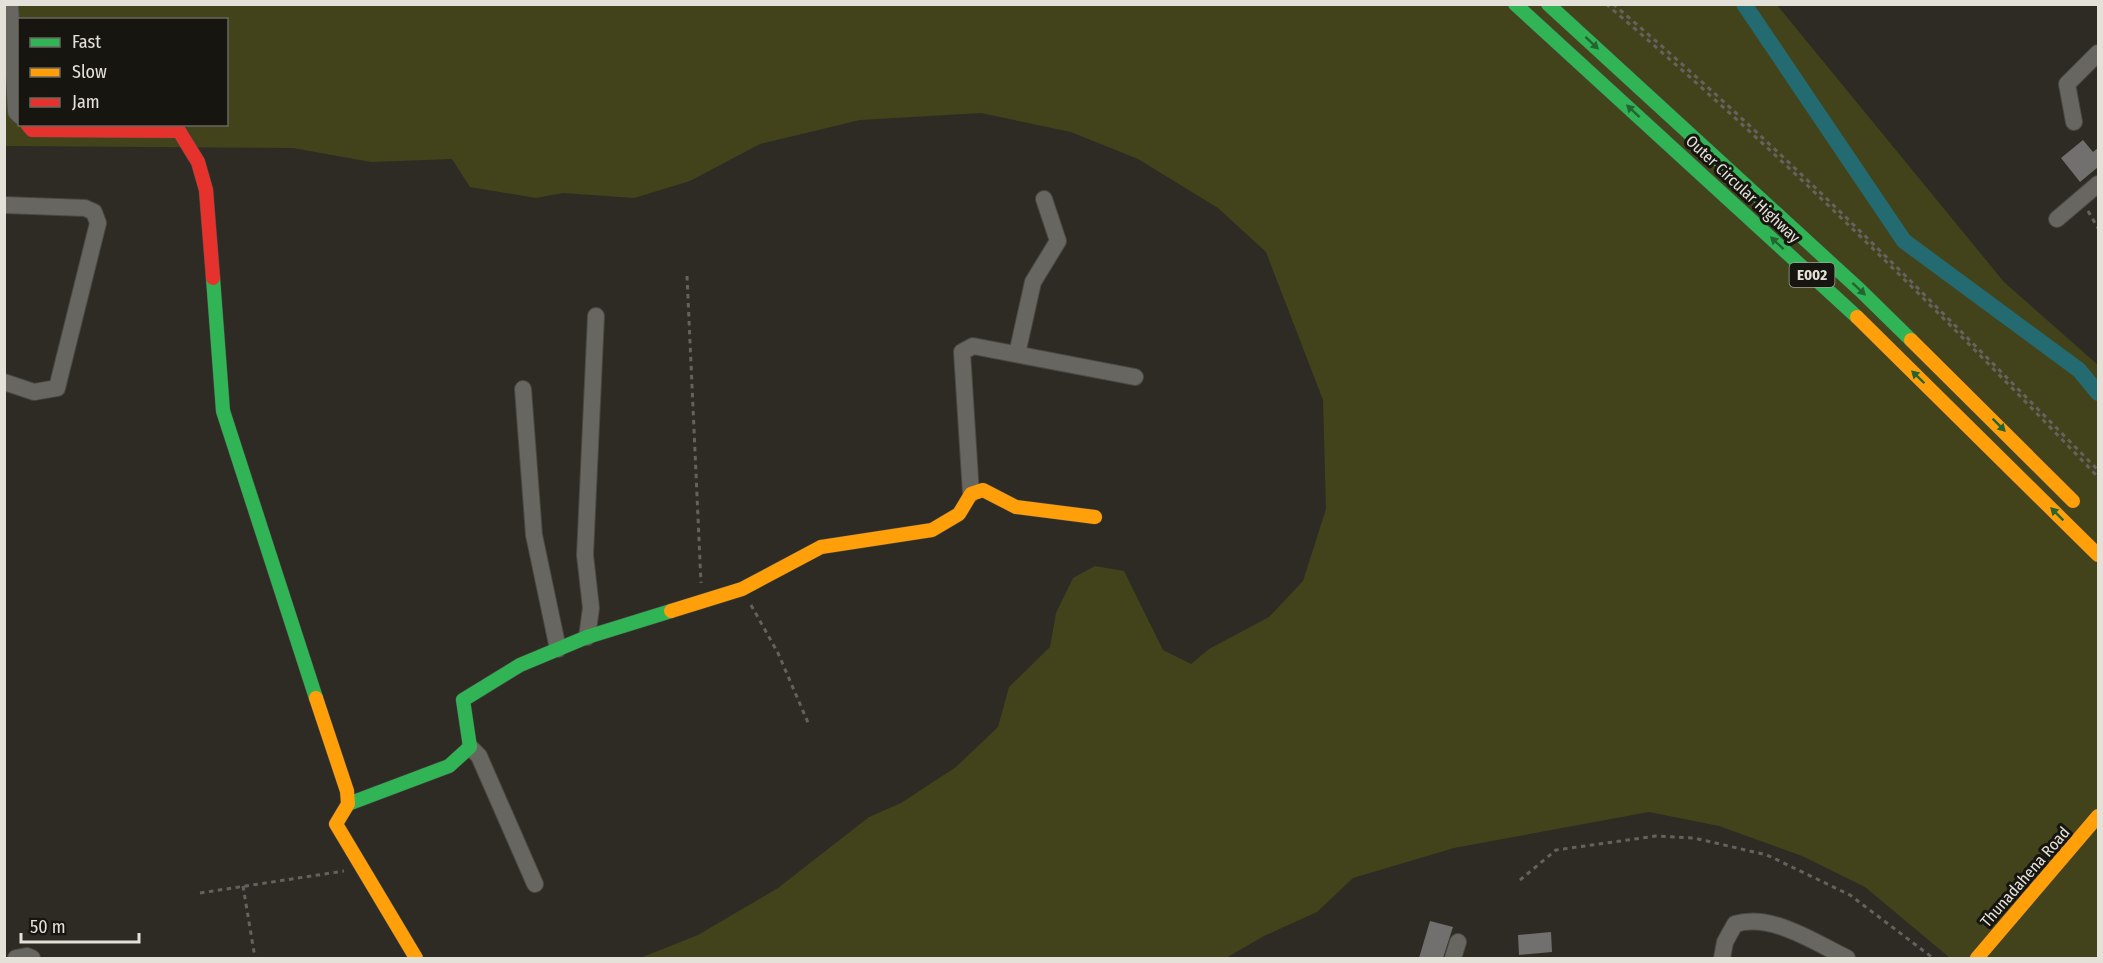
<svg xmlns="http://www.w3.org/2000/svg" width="2103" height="963" viewBox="0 0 2103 963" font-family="'Fira Sans Condensed',sans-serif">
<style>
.green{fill:#42431b;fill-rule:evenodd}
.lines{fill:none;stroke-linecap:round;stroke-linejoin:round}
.canal{stroke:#236b70;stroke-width:16}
.building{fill:#71706f}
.street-casing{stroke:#4a4842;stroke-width:18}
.fast-casing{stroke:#4a4842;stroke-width:15}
.slow-casing{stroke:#4a4842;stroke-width:15}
.jam-casing{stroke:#4a4842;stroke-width:15}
.path{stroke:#64625e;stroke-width:3;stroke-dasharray:4.5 4.5;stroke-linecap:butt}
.street{stroke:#686660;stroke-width:16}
.fast{stroke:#30b455;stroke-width:14}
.slow{stroke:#ff9f0a;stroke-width:14}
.jam{stroke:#e5322d;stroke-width:14}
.oneway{fill:#246432}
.labels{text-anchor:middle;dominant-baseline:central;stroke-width:6;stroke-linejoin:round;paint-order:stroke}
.shield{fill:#17150f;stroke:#a6a49c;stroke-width:1.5}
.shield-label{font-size:15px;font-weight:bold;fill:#e4e1d9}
.street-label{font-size:16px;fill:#e4e1d9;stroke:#17150f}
</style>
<rect width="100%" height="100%" fill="#2d2b24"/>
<path class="green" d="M5,5H1777L2004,282L2098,365V958H1950L1865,887L1802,856L1719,826L1649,812L1454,848L1353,878L1317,912L1264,936L1226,958H640L698,935L778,888L869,817L901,803L956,767L998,727L1009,687L1050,647L1056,613L1073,578L1095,566L1124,571L1163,650L1191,664L1209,649L1269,617L1303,581L1326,509L1323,400L1266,252L1218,208L1138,159L1071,132L981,113L860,120L760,144L690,181L634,198L563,193L536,198L470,187L452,159L371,162L293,148L5,146ZM20,20H226V124H20Z"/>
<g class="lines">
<path class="canal" d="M1744,4L1904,241L2079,370L2098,393"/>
</g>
<path class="building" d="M2083,140L2093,152L2098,148V167L2080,182L2061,158Z
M1430,921L1453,927L1443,958H1419Z
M1551,932L1552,952L1519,955L1518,935Z"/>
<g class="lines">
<defs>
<path id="street" d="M10,4L16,112L20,116
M2074,122L2067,84L2098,53
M4,205L85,208L94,212L98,223L57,388L34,392L4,382
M2057,219L2098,184
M1017,354L1033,282L1058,241L1044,199
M523,389L534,535L558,649
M971,494L962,352L973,346L1135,377
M587,637L591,608L585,555L596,316
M470,747L479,756L535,884
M16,958L27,956L32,958
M1453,958L1458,942
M1722,958L1725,942L1735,924C1772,913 1814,942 1847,958"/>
<path id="fast" d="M1515,4L1857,317
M1548,4L1860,290L1911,340
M213,278L223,411L316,698
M348,804L449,766L470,747L463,700L520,665L587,637L671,611"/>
<path id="slow" d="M1857,317L2098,555
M1911,340L2073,501
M671,611L742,589L821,547L932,530L959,514L971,494L983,490L1016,507L1095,517
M316,698L347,791L348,804L336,824L416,958
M1977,958L2098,816"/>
<path id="jam" d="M27,124L32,130L179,131L198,162L206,190L213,278"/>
</defs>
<use href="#street" class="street-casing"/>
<use href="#fast" class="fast-casing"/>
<use href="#slow" class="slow-casing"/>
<use href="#jam" class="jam-casing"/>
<path class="path" d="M1606,4C1780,152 1941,313 2098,477
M1613,4C1785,150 1941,311 2098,470
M2088,211L2098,228
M687,276L701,583
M751,605L778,653L809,725
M1520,880L1556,850L1656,836L1694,838L1767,855L1850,895L1933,958
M243,886L255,958
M200,893L344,871"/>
<use href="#street" class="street"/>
<use href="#fast" class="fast"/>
<use href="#slow" class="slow"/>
<use href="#jam" class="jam"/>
</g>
<defs><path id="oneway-solid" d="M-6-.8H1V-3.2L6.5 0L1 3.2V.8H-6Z" transform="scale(1.5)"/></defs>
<g class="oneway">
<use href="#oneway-solid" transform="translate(1592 43) rotate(43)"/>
<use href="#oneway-solid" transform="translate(1633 111) rotate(-137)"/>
<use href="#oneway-solid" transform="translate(1777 243) rotate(-137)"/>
<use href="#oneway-solid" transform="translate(1859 289) rotate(43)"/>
<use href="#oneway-solid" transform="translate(1918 377) rotate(-136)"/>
<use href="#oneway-solid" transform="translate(1999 425) rotate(45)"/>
<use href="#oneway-solid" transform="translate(2057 514) rotate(-135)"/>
</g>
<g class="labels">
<rect class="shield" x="1789.5" y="263" width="45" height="24" rx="4.5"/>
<g class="shield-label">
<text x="1812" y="275">E002</text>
</g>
<g class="street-label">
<text transform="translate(1743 189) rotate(43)">Outer Circular Highway</text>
<text transform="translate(2025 877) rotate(-49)">Thunadahena Road</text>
</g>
</g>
<rect width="2103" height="963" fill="none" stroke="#e4e1d9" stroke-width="12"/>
<rect x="18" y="18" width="210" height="108" fill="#17150f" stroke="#696760" stroke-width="1.5"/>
<rect x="30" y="38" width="30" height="9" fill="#30b455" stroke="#696760" stroke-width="1.5"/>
<text x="72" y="48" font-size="18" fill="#e4e1d9">Fast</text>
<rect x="30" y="68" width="30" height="9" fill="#ff9f0a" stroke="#696760" stroke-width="1.5"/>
<text x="72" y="78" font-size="18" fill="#e4e1d9">Slow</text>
<rect x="30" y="98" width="30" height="9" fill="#e5322d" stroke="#696760" stroke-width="1.5"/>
<text x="72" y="108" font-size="18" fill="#e4e1d9">Jam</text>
<path d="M21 933v9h118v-9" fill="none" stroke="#e4e1d9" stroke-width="3"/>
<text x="30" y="933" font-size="18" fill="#e4e1d9" stroke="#17150f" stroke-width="4.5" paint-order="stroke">50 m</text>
</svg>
